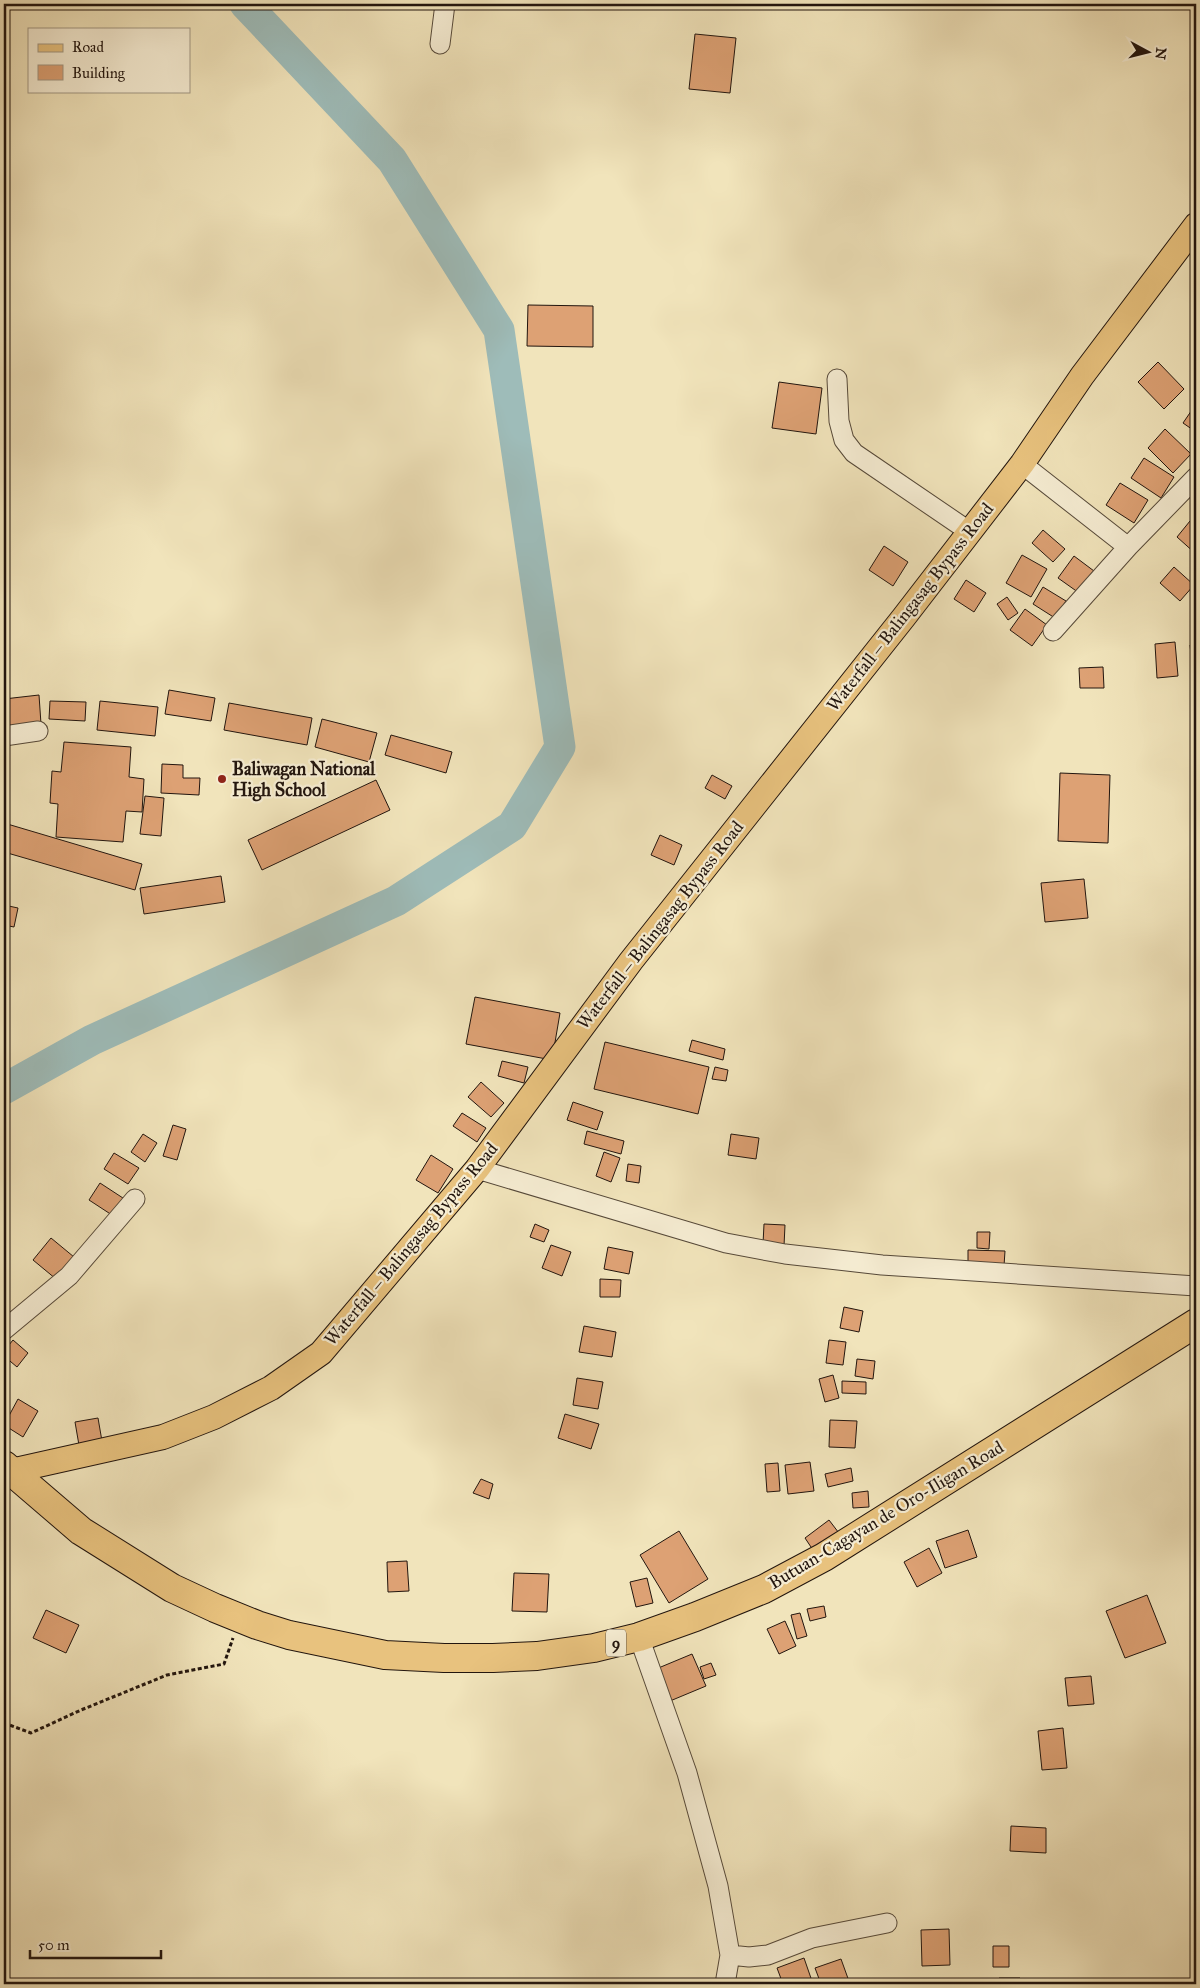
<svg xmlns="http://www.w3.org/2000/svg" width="1200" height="1988" viewBox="0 0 1200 1988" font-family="'IM FELL Great Primer',serif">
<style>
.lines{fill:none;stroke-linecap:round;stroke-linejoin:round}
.river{stroke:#9ebcb9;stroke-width:31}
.building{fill:#dda174;stroke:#22150e}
.minor-casing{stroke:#564939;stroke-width:21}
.major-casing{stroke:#22150e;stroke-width:26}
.highway-casing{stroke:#22150e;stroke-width:30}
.path{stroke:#22150e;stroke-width:3;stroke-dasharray:4 2.5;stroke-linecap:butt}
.minor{stroke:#f6edd3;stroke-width:19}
.major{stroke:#e8c27e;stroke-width:24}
.highway{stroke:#e8c27e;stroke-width:28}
.poi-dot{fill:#8f2418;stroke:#f6edd3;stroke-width:2}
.labels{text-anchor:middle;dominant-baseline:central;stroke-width:4.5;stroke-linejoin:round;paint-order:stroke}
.shield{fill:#f6edd3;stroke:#625649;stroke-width:1}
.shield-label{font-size:16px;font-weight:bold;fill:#22150e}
.street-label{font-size:18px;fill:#22150e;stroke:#f6edd3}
.poi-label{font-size:18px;font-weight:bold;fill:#22150e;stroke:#f6edd3;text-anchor:start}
</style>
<rect width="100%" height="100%" fill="#f1e4bb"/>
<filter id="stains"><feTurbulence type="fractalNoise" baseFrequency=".004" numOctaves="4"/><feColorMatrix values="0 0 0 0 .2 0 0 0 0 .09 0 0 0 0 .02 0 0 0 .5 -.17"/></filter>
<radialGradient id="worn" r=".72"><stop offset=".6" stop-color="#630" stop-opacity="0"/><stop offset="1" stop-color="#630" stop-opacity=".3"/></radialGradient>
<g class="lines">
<path class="river" d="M4,1089L92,1040L396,901L512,826L560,747L499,330L392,160L245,4"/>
</g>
<path class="building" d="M695,34L736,38L730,93L689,89Z
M528,305L593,306V347L527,346Z
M1158,362L1184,389L1164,409L1138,382Z
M779,382L822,388L816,434L772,428Z
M1196,404V432L1183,423Z
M1165,429L1191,454L1173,473L1148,448Z
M1144,458L1174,477L1161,498L1131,478Z
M1120,483L1148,500L1134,523L1106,505Z
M1190,521L1196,526V554L1177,537Z
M1043,530L1065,549L1053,562L1032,543Z
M884,546L908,562L893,586L869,570Z
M1022,555L1047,569L1031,597L1006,583Z
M1074,556L1098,574L1082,595L1058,578Z
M1174,567L1194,585L1180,601L1160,583Z
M966,580L986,593L974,612L954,599Z
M1043,587L1066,601L1055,618L1033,604Z
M1007,597L1018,613L1008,620L997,604Z
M1025,609L1047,625L1032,646L1010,630Z
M1175,642L1178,676L1157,678L1155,644Z
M1196,644V673H1193L1190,645Z
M1103,667L1104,688H1080L1079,668Z
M169,690L215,698L211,721L165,714Z
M39,695L41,724L4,728V699Z
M50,701L86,702L85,721L49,719Z
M100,701L158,707L155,736L97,730Z
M229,703L312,718L307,745L224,730Z
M322,719L377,733L369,762L315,747Z
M391,735L452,752L446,773L385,755Z
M64,742L131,747L129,777L144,779L142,812L126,811L123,842L56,837L58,804L50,803L52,771L61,772Z
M162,764L183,765V778H200L199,795L161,793Z
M1060,773L1110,775L1108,843L1058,841Z
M712,775L732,786L725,799L705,788Z
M376,780L390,810L262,870L248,840Z
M145,796L164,798L161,836L140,834Z
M4,823L142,864L135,890L4,852Z
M660,835L682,845L674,865L651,855Z
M221,876L225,902L144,914L140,888Z
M1084,879L1088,918L1045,922L1041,883Z
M4,905L18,908L14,927L4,925Z
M475,997L560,1013L552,1060L466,1044Z
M692,1040L725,1049L723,1060L689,1051Z
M605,1042L709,1067L698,1114L594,1089Z
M502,1061L528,1067L524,1083L498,1076Z
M715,1067L728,1070L726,1081L712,1079Z
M481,1082L504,1103L491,1117L468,1097Z
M573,1102L603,1112L597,1130L567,1120Z
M462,1113L486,1128L477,1142L453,1126Z
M173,1125L186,1129L177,1160L163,1156Z
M587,1131L624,1141L621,1154L584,1144Z
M143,1134L157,1143L145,1162L131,1152Z
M731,1134L759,1138L756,1159L728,1155Z
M604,1152L620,1158L611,1182L596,1176Z
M114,1153L139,1168L128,1184L104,1169Z
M431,1155L453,1169L438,1193L416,1180Z
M628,1164L641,1166L639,1183L626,1181Z
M100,1183L126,1200L115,1217L89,1200Z
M535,1224L549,1230L544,1242L530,1237Z
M764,1224L785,1225L784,1246L763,1244Z
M977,1232H990L989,1249L977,1248Z
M51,1238L74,1257L56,1279L33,1260Z
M551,1245L571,1252L562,1276L542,1268Z
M608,1247L633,1252L629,1274L604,1269Z
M968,1250L1005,1251L1004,1266L968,1265Z
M600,1279L621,1280L620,1297H600Z
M844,1307L863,1311L859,1332L840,1328Z
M584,1326L616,1332L612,1357L579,1352Z
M13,1340L28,1353L17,1367L4,1356V1351Z
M829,1340L846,1342L843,1365L826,1363Z
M857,1359L875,1361L873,1379L855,1376Z
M833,1375L839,1398L825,1402L819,1379Z
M577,1378L603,1382L598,1409L573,1405Z
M842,1381L866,1382V1394L842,1393Z
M18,1399L38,1411L23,1437L4,1425Z
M565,1414L599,1424L591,1449L558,1438Z
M98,1418L103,1447L80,1451L75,1422Z
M830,1420L857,1421L855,1448L829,1447Z
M810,1462L814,1491L788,1494L785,1465Z
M778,1463L780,1491L767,1492L765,1464Z
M851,1468L853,1481L828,1487L825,1474Z
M481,1479L493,1484L489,1499L473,1493Z
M868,1491L869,1507L853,1508L852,1493Z
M829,1520L842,1537L817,1556L805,1538Z
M968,1530L977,1557L945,1568L936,1541Z
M679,1531L708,1579L669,1603L640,1555Z
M929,1548L942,1573L917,1587L904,1562Z
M407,1561L409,1591L388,1592L387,1562Z
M514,1573L549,1574L547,1612L512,1611Z
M647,1578L653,1603L636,1607L630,1582Z
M1147,1595L1166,1643L1125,1658L1106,1611Z
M824,1606L826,1617L810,1621L807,1609Z
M46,1610L79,1625L66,1653L33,1638Z
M800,1613L807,1636L797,1639L791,1615Z
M785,1621L796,1646L779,1654L767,1629Z
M692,1654L706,1686L670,1701L656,1669Z
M711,1663L716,1675L704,1679L700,1667Z
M1091,1676L1094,1704L1068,1706L1065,1678Z
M1063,1728L1067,1768L1042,1770L1038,1731Z
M1011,1826L1046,1828V1853L1010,1851Z
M949,1929L950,1965L922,1966L921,1930Z
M993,1946H1009V1967H993Z
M804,1958L813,1984H783L777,1968Z
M841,1959L850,1984H821L815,1968Z
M999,1978H1020L1021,1984H999Z
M757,1979L759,1984H745Z"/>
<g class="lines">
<defs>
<path id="minor" d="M440,44L445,4
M837,379L839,421L844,440L854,453L970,532
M1022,464L1128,547
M1053,631L1128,547L1196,477
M4,736L38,731
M477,1169L726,1243L785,1254L882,1265L1196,1286
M4,1330L69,1276L135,1199
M639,1637L687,1773L718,1886L730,1955L725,1984
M730,1955L749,1957L768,1955L812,1938L887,1923"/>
<path id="major" d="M11,1471L163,1437L214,1417L271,1388L321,1353L477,1169L631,961L904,617L1022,464L1082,376L1196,225"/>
<path id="highway" d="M4,1465L81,1531L172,1588L215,1608L257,1625L289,1635L385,1655L444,1658H493L537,1656L594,1648L639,1637L695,1617L764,1589L824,1557L1196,1323"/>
</defs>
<use href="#minor" class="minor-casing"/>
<use href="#major" class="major-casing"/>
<use href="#highway" class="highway-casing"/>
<path class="path" d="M4,1723L31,1733L81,1710L167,1675L224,1664L233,1638"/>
<use href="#minor" class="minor"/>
<use href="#major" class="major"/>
<use href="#highway" class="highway"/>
</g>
<circle class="poi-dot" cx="222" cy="779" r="5"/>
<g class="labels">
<rect class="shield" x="606" y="1629.5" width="20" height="27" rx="4"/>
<g class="shield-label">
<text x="616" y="1643">9</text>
</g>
<g class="street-label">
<text transform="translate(910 607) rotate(-52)">Waterfall ‒ Balingasag Bypass Road</text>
<text transform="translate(660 925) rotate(-52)">Waterfall ‒ Balingasag Bypass Road</text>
<text transform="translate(411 1244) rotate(-50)">Waterfall ‒ Balingasag Bypass Road</text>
<text transform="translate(886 1515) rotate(-31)">Butuan-Cagayan de Oro-Iligan Road</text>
</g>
<g class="poi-label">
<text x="232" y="769">Baliwagan National<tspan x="232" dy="21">High School</tspan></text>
</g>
</g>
<rect width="1200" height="1988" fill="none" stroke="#f1e4bb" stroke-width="20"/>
<rect x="5" y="5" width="1190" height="1978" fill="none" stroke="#22150e" stroke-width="2.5"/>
<rect x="10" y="10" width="1180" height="1968" fill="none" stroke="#22150e"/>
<rect x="28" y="28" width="162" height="65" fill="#f6edd3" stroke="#a19784"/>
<rect x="38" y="44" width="25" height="8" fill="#e8c27e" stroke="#a19784"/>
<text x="72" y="52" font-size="15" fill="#22150e">Road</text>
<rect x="38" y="65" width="25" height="15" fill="#dda174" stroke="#a19784"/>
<text x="72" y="78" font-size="15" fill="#22150e">Building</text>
<g transform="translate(1148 52) rotate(97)" stroke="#f6edd3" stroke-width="4" paint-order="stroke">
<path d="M0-4L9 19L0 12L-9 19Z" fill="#22150e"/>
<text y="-8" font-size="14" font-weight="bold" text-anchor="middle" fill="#22150e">N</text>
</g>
<path d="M30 1950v8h131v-8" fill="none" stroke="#22150e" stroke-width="2.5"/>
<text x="38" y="1950" font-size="15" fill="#22150e" stroke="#f6edd3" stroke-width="4" paint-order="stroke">50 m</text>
<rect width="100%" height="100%" filter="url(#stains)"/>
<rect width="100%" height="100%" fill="url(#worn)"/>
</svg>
